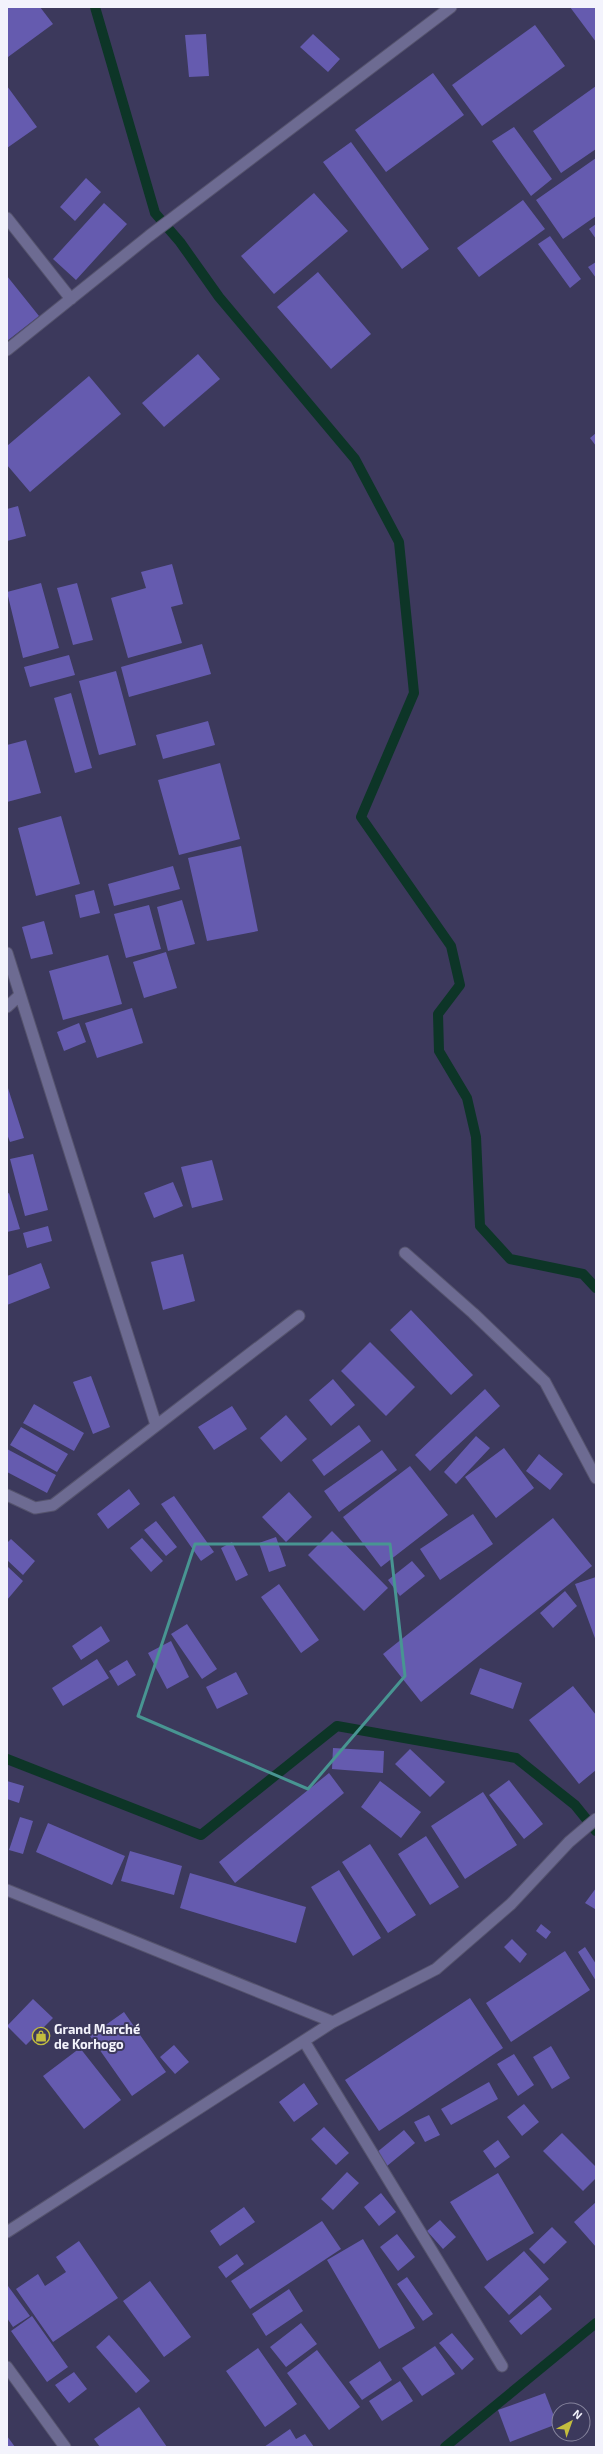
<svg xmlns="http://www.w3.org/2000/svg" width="603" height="2454" viewBox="0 0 603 2454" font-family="'Exo 2',sans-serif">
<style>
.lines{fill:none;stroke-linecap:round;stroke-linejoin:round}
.stream{stroke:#0d3527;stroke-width:10}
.building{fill:#655baf}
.minor-casing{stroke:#55536d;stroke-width:13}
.minor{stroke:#6d6b92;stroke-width:11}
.marked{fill:none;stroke:#489592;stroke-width:3;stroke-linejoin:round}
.labels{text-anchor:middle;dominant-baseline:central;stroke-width:4;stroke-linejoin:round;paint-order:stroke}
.poi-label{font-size:13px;font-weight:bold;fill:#f3f3fc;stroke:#3c395c;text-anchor:start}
</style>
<rect width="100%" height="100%" fill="#3c395c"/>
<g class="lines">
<path class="stream" d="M95,7L155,213L180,242L219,297L355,459L399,542L414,693L361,817L451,946L460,985L438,1014L439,1051L467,1098L476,1137L480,1226L510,1259L583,1274L596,1288
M7,1759L201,1835L337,1726L516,1758L575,1805L596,1831
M445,2447L596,2323"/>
</g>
<path class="building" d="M7,7H40L53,24L8,57Z
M570,7H596V42Z
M535,25L565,66L482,126L452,85Z
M206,34L209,76L189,77L185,35Z
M313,34L340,59L328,72L300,47Z
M433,73L464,115L386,172L355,130Z
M7,86L37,127L7,148Z
M596,86V149L561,173L533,131Z
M514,127L552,179L531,196L492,141Z
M351,142L429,249L402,269L323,162Z
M596,158V216L563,239L536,200Z
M86,178L101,192L75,221L60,207Z
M314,193L348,231L274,294L241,256Z
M523,200L545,229L479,277L457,248Z
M104,203L127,224L76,280L53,259Z
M596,224V239L589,229Z
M550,236L581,279L570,288L538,244Z
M596,262V278L588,267Z
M318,272L371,334L331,369L277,307Z
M7,276L39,316L7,341Z
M198,354L220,379L164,427L142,403Z
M89,376L121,414L30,492L7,465V446Z
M596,433V446L590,438Z
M18,506L26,536L7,541V509Z
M172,564L183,604L171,607L182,643L128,658L111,598L146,588L141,572Z
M41,583L59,648L23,658L7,592Z
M77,583L93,640L73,645L57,588Z
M202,644L211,674L129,697L121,667Z
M69,655L75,675L30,687L24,667Z
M116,671L136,745L99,755L79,681Z
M71,693L92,768L75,773L54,698Z
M208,721L215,745L163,759L156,735Z
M26,740L41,793L7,802V745Z
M220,763L240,839L179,855L158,780Z
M61,816L80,884L36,896L18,828Z
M241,846L258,931L207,941L188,858Z
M173,866L180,889L114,906L108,884Z
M94,890L100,913L80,918L75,895Z
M182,900L195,944L168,951L157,907Z
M149,905L161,949L126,958L114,914Z
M44,921L53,954L31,959L22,927Z
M166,952L177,988L144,998L133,962Z
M108,955L122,1004L63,1020L49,971Z
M132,1008L143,1043L97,1058L85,1023Z
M79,1023L86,1042L64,1051L57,1032Z
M7,1085L24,1138L10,1142L7,1134Z
M33,1154L48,1210L25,1216L10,1159Z
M212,1160L223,1200L192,1208L181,1167Z
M173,1182L183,1206L154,1218L144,1193Z
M9,1193L20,1229L7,1232V1194Z
M48,1226L52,1241L27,1248L23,1233Z
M183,1254L195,1301L163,1310L151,1262Z
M41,1263L50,1288L7,1305V1276Z
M411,1310L473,1375L451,1395L390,1330Z
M370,1342L415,1387L386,1416L341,1371Z
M91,1376L110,1427L93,1434L73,1382Z
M333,1379L355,1405L331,1426L309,1400Z
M485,1389L500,1406L430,1471L415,1455Z
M34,1404L84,1433L74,1451L23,1423Z
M232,1406L247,1429L214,1450L198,1427Z
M286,1415L307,1439L281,1462L260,1438Z
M359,1425L371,1441L324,1476L312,1460Z
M21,1427L68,1454L57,1472L10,1445Z
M476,1436L490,1448L456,1484L444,1472Z
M504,1448L534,1488L496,1518L465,1477Z
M7,1449L56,1475L47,1493L7,1472Z
M382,1450L397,1470L339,1512L324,1491Z
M539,1454L563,1474L550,1490L526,1471Z
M410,1466L448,1515L381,1567L343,1517Z
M129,1489L140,1504L108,1529L97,1514Z
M289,1492L312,1517L286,1542L262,1517Z
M174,1496L214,1552L201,1561L161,1504Z
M473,1514L493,1544L440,1580L420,1549Z
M553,1518L592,1566L421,1702L383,1654Z
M156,1521L177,1547L166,1556L144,1530Z
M332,1531L388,1588L364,1611L308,1555Z
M276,1537L286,1566L269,1572L259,1543Z
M142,1538L163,1561L151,1572L130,1548Z
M11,1539L35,1561L23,1575L7,1560V1543Z
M232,1542L248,1575L236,1581L221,1548Z
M412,1561L425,1576L400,1596L388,1580Z
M8,1567L23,1581L7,1600V1568Z
M596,1577V1641L575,1584Z
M279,1584L319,1640L301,1653L261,1597Z
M565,1591L577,1606L553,1628L540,1613Z
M187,1624L217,1669L202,1679L171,1634Z
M101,1626L110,1641L81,1660L72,1646Z
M171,1641L189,1677L167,1689L148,1653Z
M97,1659L109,1678L63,1706L52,1688Z
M127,1660L136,1675L118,1686L109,1671Z
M480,1668L522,1683L513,1709L470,1694Z
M236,1672L248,1694L217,1709L206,1687Z
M573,1686L596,1715V1770L579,1784L529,1720Z
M333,1748L384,1751L383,1773L332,1769Z
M410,1749L445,1782L430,1797L395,1764Z
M329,1773L344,1793L235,1883L219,1862Z
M509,1780L543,1824L524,1839L489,1795Z
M7,1781L24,1786L19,1803L7,1799Z
M380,1781L421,1812L401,1838L361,1807Z
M483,1792L517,1845L465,1879L431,1826Z
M20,1817L33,1821L23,1854L9,1850Z
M48,1823L125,1856L112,1885L36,1852Z
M426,1836L459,1887L430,1905L398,1854Z
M370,1844L416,1915L388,1933L342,1862Z
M130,1851L182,1866L174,1895L121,1881Z
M339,1870L381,1938L353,1956L311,1887Z
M190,1873L306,1907L296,1943L180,1908Z
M596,1888V1907L595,1909L585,1903Z
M541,1924L551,1932L546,1939L536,1931Z
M512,1939L527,1954L520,1963L504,1947Z
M585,1947L596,1964V1981L578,1952Z
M565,1951L590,1990L511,2042L486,2003Z
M470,1998L503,2048L379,2131L345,2080Z
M33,1999L53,2018L26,2045L7,2026Z
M124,2012L166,2072L132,2096L90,2036Z
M174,2045L189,2062L175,2074L160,2057Z
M551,2046L570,2078L552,2089L533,2057Z
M80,2048L121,2100L84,2129L43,2076Z
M514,2054L534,2085L518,2096L497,2064Z
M489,2082L498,2099L451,2125L441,2109Z
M304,2083L318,2104L294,2122L279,2102Z
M524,2104L539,2122L522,2136L507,2117Z
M429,2115L440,2135L425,2142L414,2122Z
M324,2127L349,2153L336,2165L311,2139Z
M404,2130L415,2143L387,2166L376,2153Z
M562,2133L596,2167V2178L583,2191L543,2151Z
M498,2140L510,2157L495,2168L483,2151Z
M347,2172L359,2183L333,2210L321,2199Z
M498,2173L534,2233L487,2261L450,2202Z
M381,2193L396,2212L379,2226L364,2207Z
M596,2202V2247L574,2222Z
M244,2207L255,2222L220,2246L210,2231Z
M440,2220L456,2237L443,2249L427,2231Z
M322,2221L341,2249L250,2309L231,2281Z
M552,2227L567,2242L544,2264L529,2249Z
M397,2234L415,2257L398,2271L380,2247Z
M363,2239L415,2328L379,2349L327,2260Z
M79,2241L118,2298L53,2342L16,2289L38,2274L45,2286L66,2272L56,2257Z
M524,2251L549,2279L509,2315L484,2287Z
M237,2254L244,2264L226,2278L218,2267Z
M407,2277L433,2314L423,2321L397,2284Z
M150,2281L191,2337L164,2357L123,2301Z
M8,2286L30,2316L13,2327L7,2318Z
M289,2289L303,2311L266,2336L252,2314Z
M540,2295L552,2309L521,2335L509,2321Z
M32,2316L68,2367L47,2382L11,2331Z
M301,2323L317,2344L286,2367L270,2347Z
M452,2333L474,2359L462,2370L439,2343Z
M109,2335L150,2381L136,2393L96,2347Z
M435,2346L455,2374L422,2396L402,2368Z
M258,2348L297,2404L265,2427L226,2371Z
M317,2350L360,2407L329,2430L287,2373Z
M380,2361L392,2380L362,2400L349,2382Z
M74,2372L87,2389L69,2403L55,2385Z
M400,2381L413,2401L382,2421L369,2401Z
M545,2393L557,2424L510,2442L498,2410Z
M139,2407L167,2447H100L94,2439Z
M290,2429L296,2439L305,2434L314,2447H264Z
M7,2436L15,2447H7Z"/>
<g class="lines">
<defs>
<path id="minor" d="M7,218L71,299
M7,350L149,236L451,7
M7,953L156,1425
M7,1007L20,995
M405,1253L473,1313L545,1382L596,1478
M7,1495L35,1508L53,1505L299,1316
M7,1890L333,2022
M304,2041L502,2366
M7,2232L333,2022L436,1969L511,1904L569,1842L596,1819
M7,2367L65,2447"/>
</defs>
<use href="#minor" class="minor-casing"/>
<use href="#minor" class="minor"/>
</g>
<path class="marked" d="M195,1544H390L405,1676L308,1789L138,1716Z"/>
<defs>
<symbol id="shop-ring" viewBox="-11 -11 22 22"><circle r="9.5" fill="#3c395c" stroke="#c3bd3e" stroke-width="1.5"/><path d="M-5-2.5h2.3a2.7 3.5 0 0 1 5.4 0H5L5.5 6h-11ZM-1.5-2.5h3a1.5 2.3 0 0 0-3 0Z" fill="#c3bd3e"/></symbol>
</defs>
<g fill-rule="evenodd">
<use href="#shop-ring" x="31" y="2026" width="20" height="20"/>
</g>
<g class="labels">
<g class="poi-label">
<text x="54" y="2029">Grand Marché<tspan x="54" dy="15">de Korhogo</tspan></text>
</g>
</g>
<rect width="603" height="2454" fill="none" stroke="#f3f3fc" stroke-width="16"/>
<g transform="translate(571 2422) rotate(41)"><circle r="19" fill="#3c395c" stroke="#85839c"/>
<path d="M0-3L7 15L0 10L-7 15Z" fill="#c3bd3e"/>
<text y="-6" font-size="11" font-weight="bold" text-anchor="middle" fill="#f3f3fc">N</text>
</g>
</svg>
